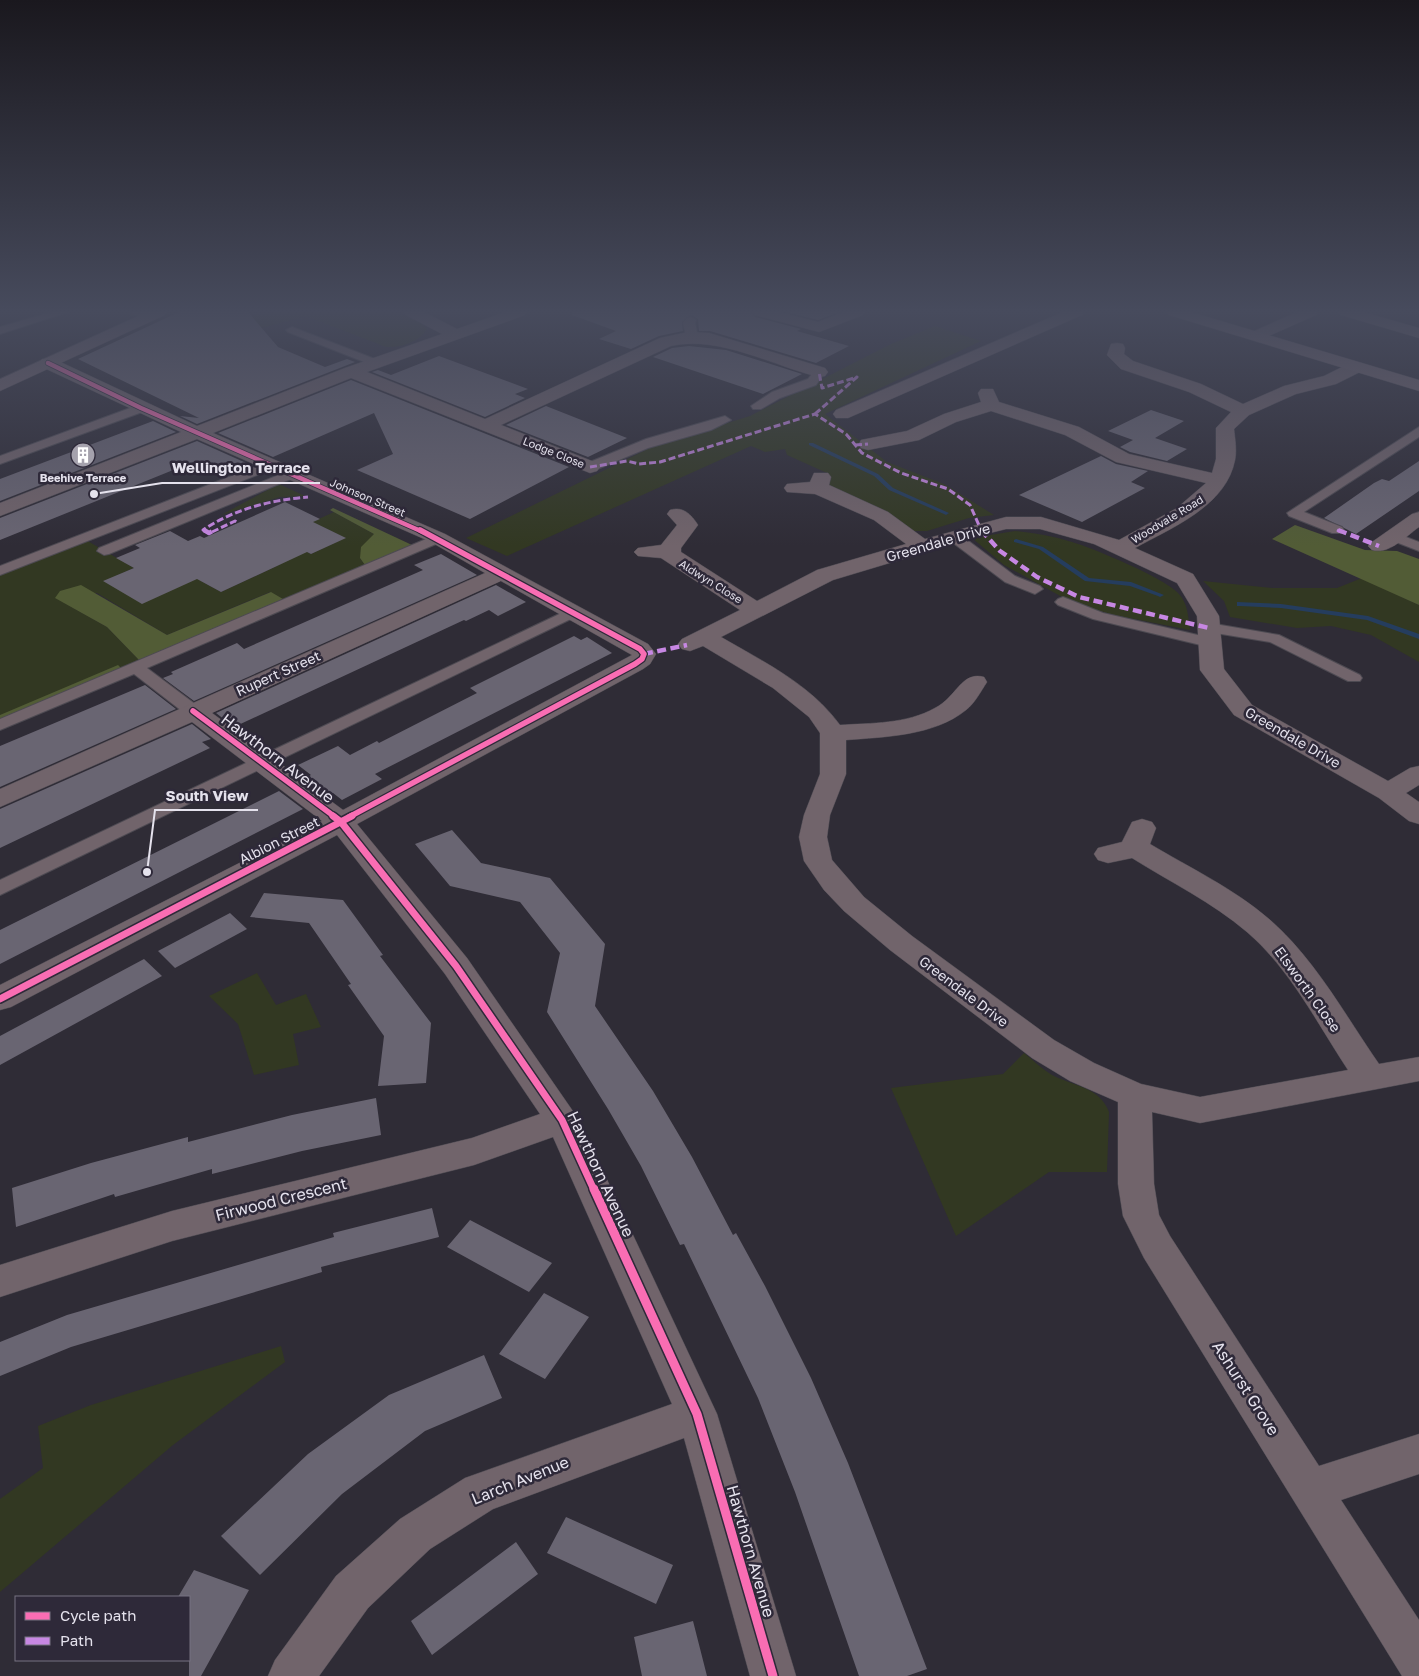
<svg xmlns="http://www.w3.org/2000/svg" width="1419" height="1676" viewBox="0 0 1419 1676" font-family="'Golos Text',sans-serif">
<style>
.green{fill:#323822;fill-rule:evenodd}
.forest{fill:#525c36}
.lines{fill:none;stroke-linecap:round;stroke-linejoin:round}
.stream{fill:#253d5e;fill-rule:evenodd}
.building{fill:#696572}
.lane-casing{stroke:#4d4a52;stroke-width:2}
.street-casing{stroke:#4d4a52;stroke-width:1}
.secondary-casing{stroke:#4d4a52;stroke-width:1}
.lane{fill:#71646b;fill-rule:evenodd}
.street{fill:#71646b;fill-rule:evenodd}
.secondary{fill:#75676f;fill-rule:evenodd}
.quiet-far1{stroke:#c787e3;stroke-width:3;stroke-dasharray:7 3;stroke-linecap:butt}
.quiet{stroke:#c787e3;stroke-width:4.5;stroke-dasharray:9 4.5;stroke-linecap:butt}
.cycleway-far3-casing{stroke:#2e2939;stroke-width:6}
.cycleway-far2-casing{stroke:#2e2939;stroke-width:8}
.cycleway-far1-casing{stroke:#2e2939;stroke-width:10}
.cycleway-casing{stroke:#2e2939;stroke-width:12}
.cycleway-far3{stroke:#f96db3;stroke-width:4.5}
.cycleway-far2{stroke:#f96db3;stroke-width:5.5}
.cycleway-far1{stroke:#f96db3;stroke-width:7}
.cycleway{stroke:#f96db3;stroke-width:9}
.labels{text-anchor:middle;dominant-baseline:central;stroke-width:5;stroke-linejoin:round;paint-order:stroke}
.far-street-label{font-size:11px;fill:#e5e2ed;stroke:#2e2939}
.far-poi-label{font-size:11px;font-weight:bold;fill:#e5e2ed;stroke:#2e2939}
.street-label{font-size:14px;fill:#e5e2ed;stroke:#2e2939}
.near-street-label{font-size:16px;fill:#e5e2ed;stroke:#2e2939}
.leader{fill:none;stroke:#e5e2ed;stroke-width:2}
.callout-dot{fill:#e5e2ed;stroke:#2e2939;stroke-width:2}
.callout-label{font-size:15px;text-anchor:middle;font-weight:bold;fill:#e5e2ed;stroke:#2e2939;stroke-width:5;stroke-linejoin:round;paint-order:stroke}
</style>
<rect width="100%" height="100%" fill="#2f2c36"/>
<path class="green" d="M273,312H396L421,322L427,329C419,342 401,348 386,347L306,316L224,338L229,322Z
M935,326L981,341L825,414L887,462L944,484L994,515L969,518L927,531H911L824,483L827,473L787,455L785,449L765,452L751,446L507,556L466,538L656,445L750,416L891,344Z
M279,484L305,496L280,497L221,515Z
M334,512L374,534L360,558L365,565L283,599L270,592L167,635L97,593L56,598L107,627L139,660L0,719V574L86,540L134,568L104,581L212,572L201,581L221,592L277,566L229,560ZM323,527L345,538L311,554L289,543Z
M1015,531C1034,533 1053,536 1072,542C1093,548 1167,579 1179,594C1188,604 1188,616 1190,630L1114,615L1073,603L1004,565L972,538Z
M1362,578L1419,605V662L1371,635L1331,626L1297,628L1230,617L1224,601L1203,581L1273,588H1337Z
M257,973L276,1005L306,994L321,1027L293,1034L299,1065L254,1075L238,1024L209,996Z
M1024,1053C1033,1060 1042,1069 1052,1075C1073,1086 1100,1087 1109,1112L1107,1172H1049L956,1236L891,1088L1003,1074Z
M281,1346L285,1362L173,1445L0,1592V1499L43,1468L38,1426L91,1405Z"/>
<path class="forest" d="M333,508L412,545L365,565L360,558L361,547L374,534L330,510Z
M1295,525L1365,550L1397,551L1419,559V605L1272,539Z
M81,585L167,635L271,592L283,599L139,660L107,627L55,598L60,591Z
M118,665L121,668L0,719V715Z"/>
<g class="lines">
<path class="stream" d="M809,443H813L878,474L893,488L949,513L946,515L944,514L889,490L874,476L809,445Z
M1016,539L1043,547L1089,578L1131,582L1164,595L1160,597L1158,596L1130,586L1085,581L1039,549L1014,542V540Z
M1237,602L1281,604L1368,616L1419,634V639L1367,620L1281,608L1240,606H1237Z"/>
</g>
<path class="building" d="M179,312H248L278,347L325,367L347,359L355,362L197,424L180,416L199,418L78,359Z
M572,312H751L755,317L801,329L797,331L849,346L816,363L710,331H699L698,319L691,315L682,322L683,331L659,336L631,349L599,339L616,331L572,315Z
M786,312H839L818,320Z
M689,346L726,350L802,374L763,394L653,357L672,348Z
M439,356L528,389L515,394L525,398L485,417L372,372L378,370L391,375Z
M351,380L569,467L470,519L357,470L393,454L374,413L273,457L218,433Z
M546,406L627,438L588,457L506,425Z
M1151,410L1184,421L1155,438L1187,449L1167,461L1130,452L1120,447L1133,440L1108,431Z
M153,421L176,432L0,501V479Z
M197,441L253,466L228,475L193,462L0,540V518Z
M1101,456L1116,464L1148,471L1131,482L1145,488L1082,522L1019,495Z
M1419,461V491L1356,534L1324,518L1374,483L1382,479L1389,481Z
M285,502L320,519L313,522L346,538L311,554L307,552L221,592L197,579L142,604L103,581L134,568L116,558L140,548L135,545L170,531L188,541L200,536L204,538Z
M441,554L477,575L194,701L163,678L173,674L171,672L237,643L244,649L423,570L414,565Z
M496,585L526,602L498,616L489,610L466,621L464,620L234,727L216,713Z
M574,636L581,640L587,637L612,653L375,774L382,779L342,800L333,793L327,796L304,779L311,775L298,765L338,746L350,755L377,741L379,743L477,693L470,688Z
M145,685L176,709L0,787V746Z
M192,724L211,739L202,742L210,748L0,848V809Z
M279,791L303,809L0,964V930Z
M452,830L481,863L550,878L605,944L595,1006L653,1091L692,1157L733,1235L736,1233L765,1286L811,1378L848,1463L927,1669L907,1676H859L795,1492L758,1398L684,1244L680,1245L641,1166L608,1109L547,1012L560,953L520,902L450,886L415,844Z
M264,893L343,900L383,955L380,956L431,1023L426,1083L378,1086L384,1036L348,985L351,984L309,923L250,917Z
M230,913L247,929L175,968L158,951Z
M144,959L162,976L0,1065V1036Z
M376,1098L381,1135L302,1151L212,1174V1169L115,1197L114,1194L16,1227L12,1188L91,1163L188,1137V1142L292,1115Z
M432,1208L439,1237L321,1267L322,1272L71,1347L0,1376V1342L67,1315L334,1237L333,1233Z
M470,1220L552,1263L529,1292L447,1247Z
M544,1293L589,1317L545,1379L499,1354Z
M484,1355L502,1398L425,1431L342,1494L260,1575L221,1536L308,1454L389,1395Z
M566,1517L673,1565L656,1604L547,1553Z
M516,1542L538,1574L432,1655L411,1621Z
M194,1570L249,1590L201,1676H189V1597H178Z
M693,1621L707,1676H642L634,1637Z"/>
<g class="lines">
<defs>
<path id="lane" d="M52,312H68L0,334V327Z
M130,312H147L155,316L150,319L131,314Z
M691,317L696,320L695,323L698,337L692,340L686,337L683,323L687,318Z
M292,327L380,361L382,363L376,366L372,365L288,332L286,330Z
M819,368L825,372L816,385L780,398L761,409H753L751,406L772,392L808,379L815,370Z
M141,404L147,408L145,411L0,464V456Z
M725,416L731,420L711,430L648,448L595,470H585L583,467L585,464L646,439Z
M1419,427V437L1304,512L1342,527L1344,530L1342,533H1332L1289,516L1287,513Z
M270,461L277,465L275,468L0,575V566Z
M291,470L298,474L296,477L109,554L104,555L97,551L99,548Z
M953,532L958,533L1015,576L1040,586L1043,589L1035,594L1005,582L948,539L946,536Z
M1393,532L1419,542V551L1388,539L1386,536L1388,533Z
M438,534L443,535L445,538L443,541L147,668L199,707L201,711L199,715H187L134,674L0,730V719Z
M1063,597L1103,613L1215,639L1217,642L1209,647L1093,619L1058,605L1055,602L1058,599Z
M572,608L577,610L580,613L577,616L0,895V880Z
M1209,623L1279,635L1360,675L1362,678L1360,681H1348L1270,642L1203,631L1201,628Z"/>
<path id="street" d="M404,312H424L457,329L505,312H527L525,315L367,372L485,419L660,338L688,332L709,333L825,368L828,372L825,376L819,377C773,366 719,335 671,346L501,425L597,463L600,467L597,471L590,473L351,378L213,433L445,534L648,644L656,654L650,664L643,669L357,824L467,958L579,1120L717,1414L796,1676H750L684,1438L493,1509L430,1549L368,1608L319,1676H268L275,1660L336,1576L400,1519L465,1478L672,1404L553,1137L474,1165L172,1241L0,1297V1265L172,1211L472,1138L540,1114L445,974L337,835L11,1007L0,1010V985L322,821L192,722L0,807V789L485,573L431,542L197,439L0,516V503L181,432L42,367L39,363L42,359H54L197,426L345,368L442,334L406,315ZM501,581L632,655L343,810L212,713Z
M753,312H779L818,322L843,312H865L863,315L819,332L755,315Z
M1063,312H1084L1082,315L848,418H836L833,414L836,410Z
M1297,312H1318L1316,315L1262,339H1250L1248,336L1250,333Z
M1339,312H1363L1419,328V338L1341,315Z
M1117,343L1123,344L1125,348L1124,354L1133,361L1201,384L1243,404L1284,386L1324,376L1350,363H1362L1365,367L1362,371L1336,384L1296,394L1249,415L1234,429C1235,439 1237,450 1235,460C1226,506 1173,527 1135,548L1193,574L1219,616L1224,669L1252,705L1388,781L1410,768L1419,766V785L1406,793L1419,802V824L1409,821L1379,798L1234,715L1200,670L1197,616L1177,583L1094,544L1040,529H1006L986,534L833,580L721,637C764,662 810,684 840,725C871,723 907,724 935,708C957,697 961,671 984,677L987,682C981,691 975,703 966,710C934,736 884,737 846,740V774L830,815L827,837L832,860L864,897L912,936L1054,1040L1094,1063L1141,1084L1200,1097L1348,1070C1317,1023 1290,969 1247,932C1212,902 1170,882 1132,858L1108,863L1098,860L1094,854L1098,848L1122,842L1132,822L1142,819L1152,822L1156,828L1150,844C1190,868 1233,888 1269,919C1315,959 1345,1015 1379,1064L1419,1057V1081L1200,1123L1152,1112L1154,1184L1159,1215L1170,1236L1319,1466L1419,1434V1474L1341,1500L1419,1620V1676H1402L1144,1258L1123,1216L1118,1184V1102L1070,1081L1032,1058L890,950L844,911L824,890L804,861L799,837L804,815L820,774V733L809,717L773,688L703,646L690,651L682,649L678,644L682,639L740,610L661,558L638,556L634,552L638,548L661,545L677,525L667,514L670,510C683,506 691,514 698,525L681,548V552L757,601L817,570L906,544L874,520L815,494L787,492L784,488L787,484L810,482L814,473H828L831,477L829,485L888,512L925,539L1006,517H1041L1119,540L1177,508L1206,483L1116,462L1065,435L991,411L956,422L919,440L868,450L861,448L859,444L861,440L907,431L944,414L981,402L978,393L981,389H993L999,402L1079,427L1129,454L1212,473L1216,459V428L1231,412L1189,392L1121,369L1107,355L1111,344Z
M1419,512V527C1405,537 1389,555 1372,550L1368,546L1372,542L1412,514Z"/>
<path id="secondary" d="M147,312H167L165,315L0,391V379Z
M1167,312H1191L1419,380V391L1169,315Z"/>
</defs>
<use href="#lane" class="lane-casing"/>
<use href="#street" class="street-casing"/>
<use href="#secondary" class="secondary-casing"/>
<use href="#lane" class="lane"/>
<use href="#street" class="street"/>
<use href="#secondary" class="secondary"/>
<path class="quiet-far1" d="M815,414L857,377L822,388L819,372
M855,445L868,444
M590,467L627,461L639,464L660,462L815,414L846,434L862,453L901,473L948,489L970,505L982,532
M1337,530L1341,532
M206,532L203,530C234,509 271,500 308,497
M212,532L235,521L238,523"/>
<path class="quiet" d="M204,530L209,533L215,530
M981,530L1000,551L1037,577L1079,597L1209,628
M1338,530L1379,546
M644,654L687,645"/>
<defs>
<path id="cycleway-far3" d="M48,363L141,408L423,532"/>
<path id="cycleway-far2" d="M193,711L335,817
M349,817L635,664L642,659L644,654L640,649L420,530"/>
<path id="cycleway-far1" d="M333,816L341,822L456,966L562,1120L594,1190
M0,999L352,816"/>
<path id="cycleway" d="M594,1189L697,1414L773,1676"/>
</defs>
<use href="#cycleway-far3" class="cycleway-far3-casing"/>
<use href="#cycleway-far2" class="cycleway-far2-casing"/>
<use href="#cycleway-far1" class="cycleway-far1-casing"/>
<use href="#cycleway" class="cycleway-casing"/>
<use href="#cycleway-far3" class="cycleway-far3"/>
<use href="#cycleway-far2" class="cycleway-far2"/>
<use href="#cycleway-far1" class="cycleway-far1"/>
<use href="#cycleway" class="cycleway"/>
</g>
<linearGradient id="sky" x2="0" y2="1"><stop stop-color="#1a181e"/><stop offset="0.57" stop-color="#474b5d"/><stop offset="1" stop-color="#474b5d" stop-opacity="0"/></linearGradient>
<rect width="1419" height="546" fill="url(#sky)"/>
<defs>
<symbol id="building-disc" viewBox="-11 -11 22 22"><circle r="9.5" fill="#a5a2ad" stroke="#2e2939"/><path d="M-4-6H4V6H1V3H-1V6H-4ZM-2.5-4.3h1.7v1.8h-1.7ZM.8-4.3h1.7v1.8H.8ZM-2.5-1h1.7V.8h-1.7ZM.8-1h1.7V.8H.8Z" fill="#fff"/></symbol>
</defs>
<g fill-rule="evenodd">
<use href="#building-disc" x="69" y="441" width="28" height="28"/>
</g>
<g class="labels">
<g class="far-street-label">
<text transform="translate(554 452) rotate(22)">Lodge Close</text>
<text transform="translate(368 497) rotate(23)">Johnson Street</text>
<text transform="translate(1167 519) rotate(-31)">Woodvale Road</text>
<text transform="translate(711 581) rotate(32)">Aldwyn Close</text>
</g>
<g class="far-poi-label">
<text x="83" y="477">Beehive Terrace</text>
</g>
<g class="street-label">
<text transform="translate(938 542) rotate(-16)">Greendale Drive</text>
<text transform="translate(278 673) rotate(-24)">Rupert Street</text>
<text transform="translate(1293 737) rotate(30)">Greendale Drive</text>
<text transform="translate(279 840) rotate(-27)">Albion Street</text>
<text transform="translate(1308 989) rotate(54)">Elsworth Close</text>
<text transform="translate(964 991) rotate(37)">Greendale Drive</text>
</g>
<g class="near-street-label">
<text transform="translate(278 758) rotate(37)">Hawthorn Avenue</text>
<text transform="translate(601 1174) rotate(65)">Hawthorn Avenue</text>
<text transform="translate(281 1199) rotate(-14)">Firwood Crescent</text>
<text transform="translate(1246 1388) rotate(57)">Ashurst Grove</text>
<text transform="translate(520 1480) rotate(-22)">Larch Avenue</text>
<text transform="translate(751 1551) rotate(74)">Hawthorn Avenue</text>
</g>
</g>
<path class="leader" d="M94 494L162 483H320M147 872L155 810H258"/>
<g class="callout-dot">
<circle cx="94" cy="494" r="5"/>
<circle cx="147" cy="872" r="5"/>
</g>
<g class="callout-label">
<text x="241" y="473">Wellington Terrace</text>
<text x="207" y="801">South View</text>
</g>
<rect x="15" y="1596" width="175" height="65" fill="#2e2939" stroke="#777381"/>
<rect x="25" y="1612" width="25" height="8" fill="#f96db3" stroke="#777381"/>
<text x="60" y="1621" font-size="15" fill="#e5e2ed">Cycle path</text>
<rect x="25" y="1637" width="25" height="8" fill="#c787e3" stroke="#777381"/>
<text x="60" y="1646" font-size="15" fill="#e5e2ed">Path</text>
</svg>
